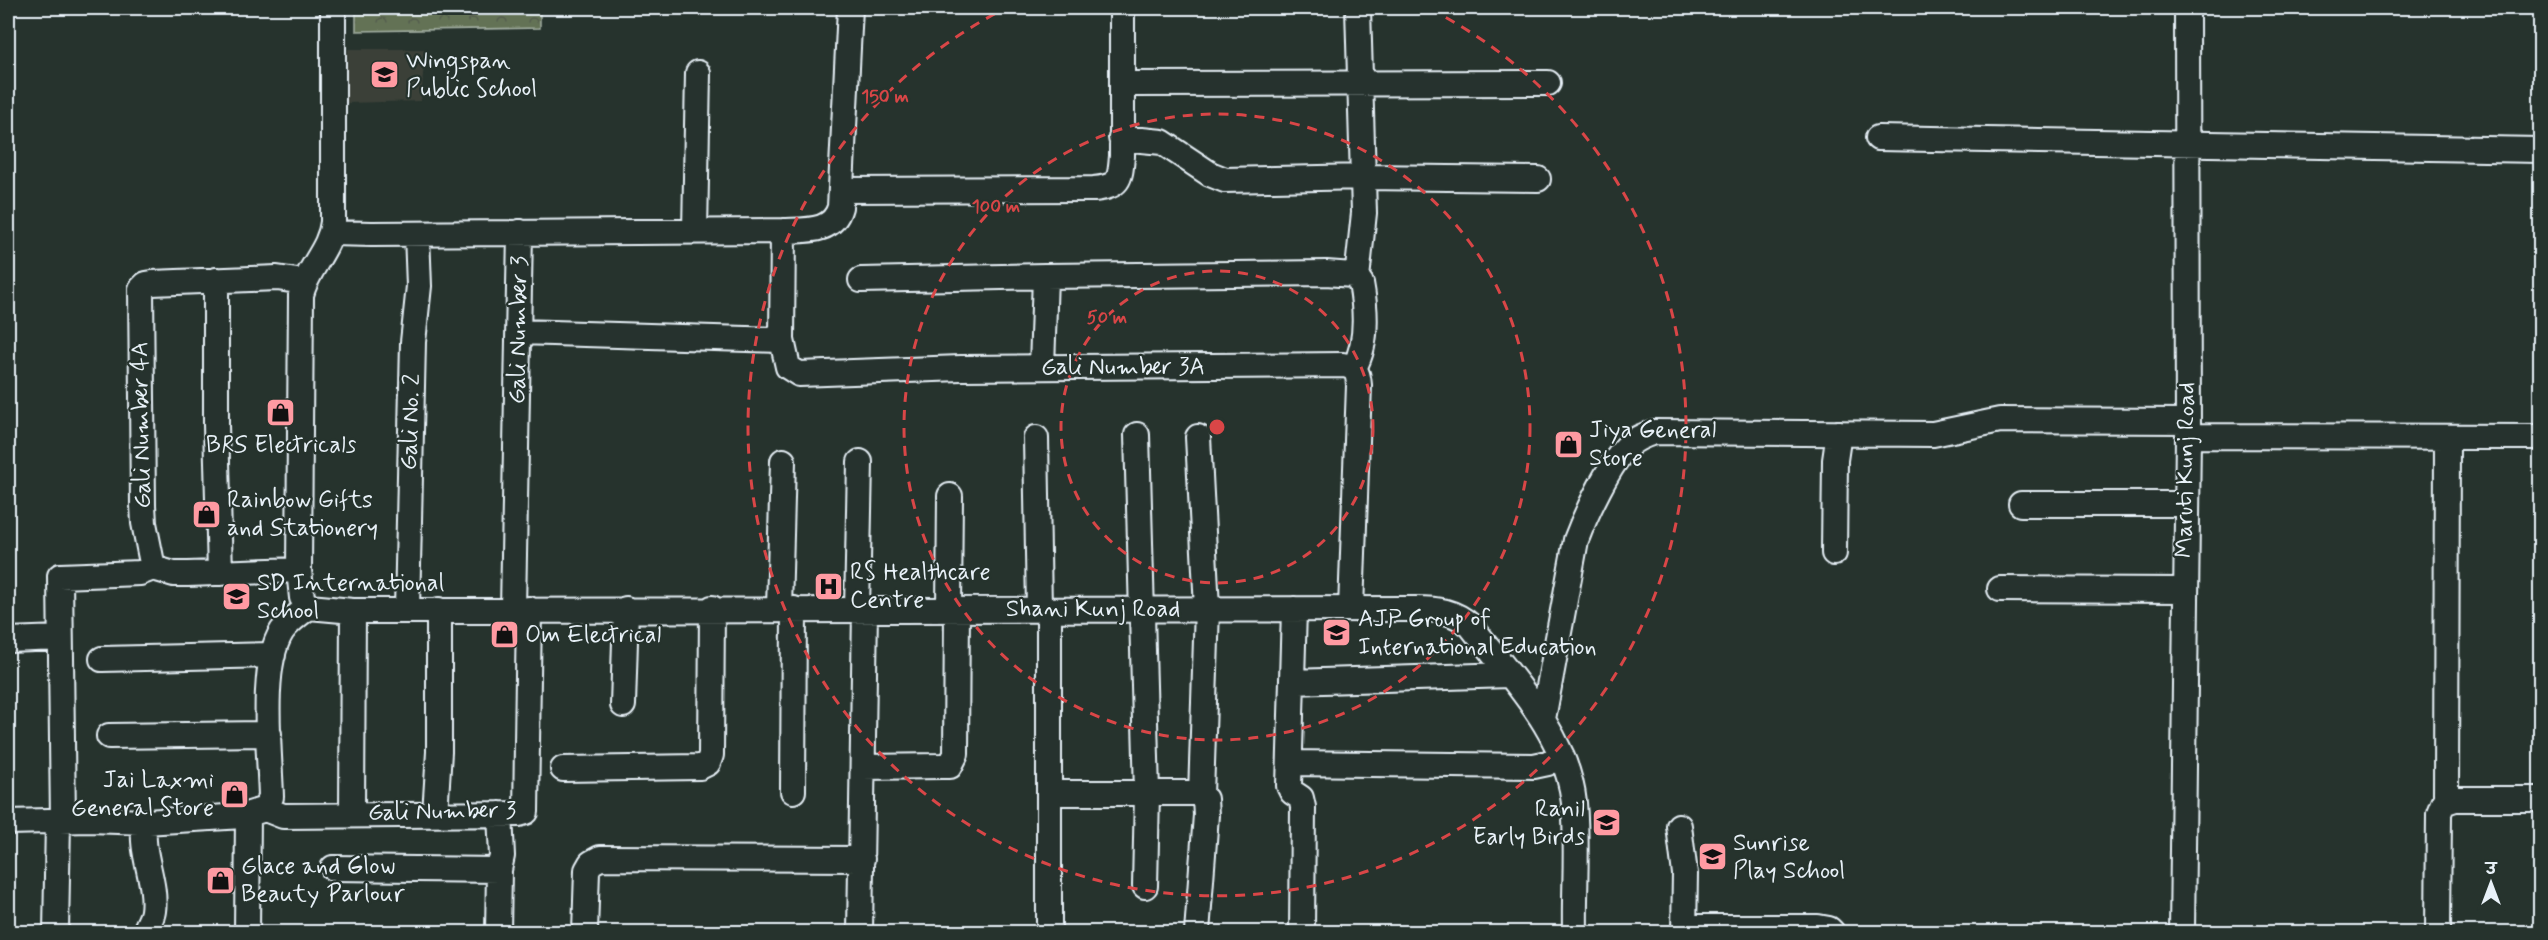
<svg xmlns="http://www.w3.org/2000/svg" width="2548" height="940" viewBox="0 0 2548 940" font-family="Mynerve,'Playpen Sans Deva',sans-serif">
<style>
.built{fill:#3b4139}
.forest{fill:url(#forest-crowns);stroke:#a6b2a6;stroke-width:1.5}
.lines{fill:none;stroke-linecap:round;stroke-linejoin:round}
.minor-casing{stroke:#e8f1f8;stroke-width:28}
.minor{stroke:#26332d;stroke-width:24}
.ring{fill:none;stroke:#d94647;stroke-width:3;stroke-dasharray:10 8}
.labels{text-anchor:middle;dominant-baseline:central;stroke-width:4.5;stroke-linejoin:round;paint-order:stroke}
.poi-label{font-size:24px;fill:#e8f1f8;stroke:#26332d;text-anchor:start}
.street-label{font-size:24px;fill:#e8f1f8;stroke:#26332d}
.centre{fill:#d94647;stroke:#26332d;stroke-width:3}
.ring-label{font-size:18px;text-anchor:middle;font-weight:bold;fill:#d94647;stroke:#26332d;stroke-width:4.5;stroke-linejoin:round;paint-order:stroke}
</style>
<defs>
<pattern id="forest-crowns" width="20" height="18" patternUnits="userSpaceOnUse" patternTransform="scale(1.5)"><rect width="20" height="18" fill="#637254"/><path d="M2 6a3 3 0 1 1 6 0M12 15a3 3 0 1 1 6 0" fill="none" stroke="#535b4e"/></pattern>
</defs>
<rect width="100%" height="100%" fill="#26332d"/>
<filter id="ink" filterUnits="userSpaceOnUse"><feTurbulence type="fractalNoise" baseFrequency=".0167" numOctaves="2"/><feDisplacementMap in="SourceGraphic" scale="12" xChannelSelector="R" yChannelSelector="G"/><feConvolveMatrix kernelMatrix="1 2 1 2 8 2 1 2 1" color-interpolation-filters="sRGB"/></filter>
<g filter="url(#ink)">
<path class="built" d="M348,49H425L421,101L345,103Z"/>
<path class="forest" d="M356,8H540V28L356,31Z"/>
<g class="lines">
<defs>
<path id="minor" d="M333,8V222C330,250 307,268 301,295L299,570L302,598L309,607L353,611L1415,609C1438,609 1454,611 1471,626C1512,679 1567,734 1574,803C1578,846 1574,890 1575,932
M1123,84L1548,83
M1121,138L1162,142L1210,174L1225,180L1364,177L1538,179
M1878,138L2540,150
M841,190L1094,189C1120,186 1120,180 1122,156V8
M695,231L698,73
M783,231L782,340L788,367L799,374L961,368L1343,365C1356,367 1358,372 1359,385L1351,609
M332,233L372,234L783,231C806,230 833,233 840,207L850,8
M1357,278L1364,213L1358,8
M216,280V425L220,573
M861,280L1045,276
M520,332L782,340
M1042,367L1045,276L1326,273L1353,275L1361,283C1366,310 1368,343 1354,368
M1137,435L1147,793H1197L1205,799L1206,815L1197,932
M2188,436L2540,437
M1198,437L1207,608L1201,795
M1036,438L1039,609
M2021,504H2186
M1834,553L1835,460L1839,433
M153,568L144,523L143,505L141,289L146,284L152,283L277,278L304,282
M2000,589L2185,590
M513,609L520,232
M779,609L783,461
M1049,609V932
M1294,609L1289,786L1292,792L1301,798L1303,807L1302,932
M407,610L413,342L419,286L417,234
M857,610L860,462
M949,610L950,496
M8,640L60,638
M102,659L273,655
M1292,682L1509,675
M623,705L626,609
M1543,719L1576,540C1585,516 1610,461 1629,445C1636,438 1645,435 1654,432L1933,434L2000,420L2188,421
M109,736L269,734
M1290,763L1534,766L1548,763L1561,754
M863,767L942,766H950L956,754L957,609
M563,769L700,767L708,763L711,755L712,608
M793,791L794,609
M1049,793H1147L1145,886
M2446,801L2447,437
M265,809L283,816L519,814L526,812L529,609
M352,814L353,611
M435,814L439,752V610
M63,821L60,576L140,573L153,568L174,574H188L299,570
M8,822L90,820L145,822L243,816L265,809L271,797C270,754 259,667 282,631C289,621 299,614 309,607
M1679,826L1685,874L1684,932
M333,868L499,870L498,932
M499,870L502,856L500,814
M1684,927H1818L1829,929L1832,932
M56,932L58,821
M145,932C147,925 152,919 153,911C157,881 139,852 145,822
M247,932L248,815
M585,932L587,870L591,863L600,858L862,859
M860,932L865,610
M2182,932L2188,436L2187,8
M2438,932L2439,813L2443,803L2455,799H2540"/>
</defs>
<use href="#minor" class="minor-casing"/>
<use href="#minor" class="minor"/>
</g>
</g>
<g class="ring">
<circle cx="1217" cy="427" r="156"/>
<circle cx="1217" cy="427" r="313"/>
<path d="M1430 9A469 469 0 1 1 1004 9"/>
</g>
<defs>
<symbol id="school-square" viewBox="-11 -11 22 22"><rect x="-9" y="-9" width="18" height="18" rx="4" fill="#ff9aa2" stroke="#26332d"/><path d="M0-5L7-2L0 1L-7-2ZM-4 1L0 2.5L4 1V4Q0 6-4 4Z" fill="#111"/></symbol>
<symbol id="shop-square" viewBox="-11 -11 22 22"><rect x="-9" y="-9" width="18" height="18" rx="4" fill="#ff9aa2" stroke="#26332d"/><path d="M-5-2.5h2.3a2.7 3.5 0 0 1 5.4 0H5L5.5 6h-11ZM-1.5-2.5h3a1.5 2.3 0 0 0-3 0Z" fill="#111"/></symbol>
<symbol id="hospital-square" viewBox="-11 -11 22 22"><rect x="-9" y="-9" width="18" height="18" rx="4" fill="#ff9aa2" stroke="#26332d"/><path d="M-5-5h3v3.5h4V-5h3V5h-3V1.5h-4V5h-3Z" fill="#111"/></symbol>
</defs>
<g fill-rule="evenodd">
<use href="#school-square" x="368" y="58" width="33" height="33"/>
<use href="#shop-square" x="264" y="396" width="33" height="33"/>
<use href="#shop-square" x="1552" y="428" width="33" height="33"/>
<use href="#shop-square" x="190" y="498" width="33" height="33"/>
<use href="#hospital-square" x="812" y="570" width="33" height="33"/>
<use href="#school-square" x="220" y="580" width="33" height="33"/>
<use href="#school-square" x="1320" y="616" width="33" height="33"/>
<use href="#shop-square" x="488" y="618" width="33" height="33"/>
<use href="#shop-square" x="218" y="778" width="33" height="33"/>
<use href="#school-square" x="1590" y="806" width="33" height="33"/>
<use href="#school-square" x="1696" y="840" width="33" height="33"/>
<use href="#shop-square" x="204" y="864" width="33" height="33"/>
</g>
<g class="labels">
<g class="poi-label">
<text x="406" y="61">Wingspan<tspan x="406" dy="28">Public School</tspan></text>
<text x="1589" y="430">Jiya General<tspan x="1589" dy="28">Store</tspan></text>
<text x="281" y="445" text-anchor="middle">BRS Electricals</text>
<text x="227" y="500">Rainbow Gifts<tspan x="227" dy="28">and Stationery</tspan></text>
<text x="850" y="572">RS Healthcare<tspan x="850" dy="28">Centre</tspan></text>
<text x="257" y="583">SD International<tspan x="257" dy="28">School</tspan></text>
<text x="1358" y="619">AJP Group of<tspan x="1358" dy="28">International Education</tspan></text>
<text x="525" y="635">Om Electrical</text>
<text x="214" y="780" text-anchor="end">Jai Laxmi<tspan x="214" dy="28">General Store</tspan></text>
<text x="1585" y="809" text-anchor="end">Ranil<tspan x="1585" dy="28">Early Birds</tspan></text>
<text x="1733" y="843">Sunrise<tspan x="1733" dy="28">Play School</tspan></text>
<text x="241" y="866">Glace and Glow<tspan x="241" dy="28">Beauty Parlour</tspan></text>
</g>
<g class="street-label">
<text transform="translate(519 330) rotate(-89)">Gali Number 3</text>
<text x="1123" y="367">Gali Number 3A</text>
<text transform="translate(411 422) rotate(-88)">Gali No. 2</text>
<text transform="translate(142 425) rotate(-91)">Gali Number 4A</text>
<text transform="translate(2186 470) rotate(-89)">Maruti Kunj Road</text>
<text x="1093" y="609">Shani Kunj Road</text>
<text transform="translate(442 812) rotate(-1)">Gali Number 3</text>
</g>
</g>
<circle cx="1217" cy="427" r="9" class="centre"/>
<g class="ring-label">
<text x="885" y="102">150 m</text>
<text x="996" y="212">100 m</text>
<text x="1107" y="323">50 m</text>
</g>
<rect width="2548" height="940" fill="none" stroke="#26332d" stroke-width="30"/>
<rect x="15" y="15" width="2518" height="910" fill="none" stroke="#e8f1f8" stroke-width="2" filter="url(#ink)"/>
<g transform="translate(2491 883)" stroke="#26332d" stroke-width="4.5" paint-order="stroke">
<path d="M0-4.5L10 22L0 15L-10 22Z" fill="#e8f1f8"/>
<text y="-9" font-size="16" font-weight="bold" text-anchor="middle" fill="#e8f1f8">उ</text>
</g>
</svg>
